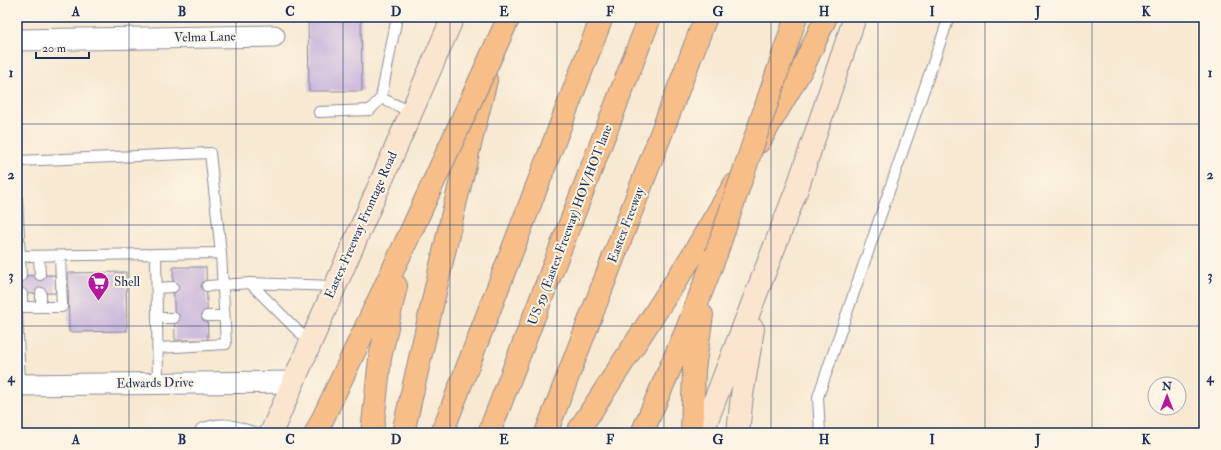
<svg xmlns="http://www.w3.org/2000/svg" width="1221" height="450" viewBox="0 0 1221 450" font-family="'IM FELL Double Pica',serif">
<style>
.building{fill:#c4b1dc}
.lines{fill:none;stroke-linecap:round;stroke-linejoin:round}
.lane-casing{stroke:#898c98;stroke-width:12}
.street-casing{stroke:#898c98;stroke-width:23}
.secondary-casing{stroke:#898c98;stroke-width:24}
.highway-casing{stroke:#898c98;stroke-width:24}
.lane{stroke:#fff;stroke-width:10}
.street{stroke:#fff;stroke-width:21}
.secondary{stroke:#fce5cf;stroke-width:22}
.highway{stroke:#f7be88;stroke-width:22}
.highway-bridge-casing{stroke:#898c98;stroke-width:24;stroke-linecap:butt}
.highway-bridge{stroke:#f7be88;stroke-width:22}
.grid{fill:none;stroke:#1b2f5e;stroke-width:1;stroke-opacity:0.55}
.labels{text-anchor:middle;dominant-baseline:central;stroke-width:4;stroke-linejoin:round;paint-order:stroke}
.street-label{font-size:13px;fill:#1b2f5e;stroke:#fcf5e5}
.poi-label{font-size:13px;fill:#1b2f5e;stroke:#fcf5e5;text-anchor:start}
.neatline{fill:none;stroke:#1b2f5e;stroke-width:1.5}
.grid-label{font-size:13px;text-anchor:middle;font-weight:bold;fill:#1b2f5e}
</style>
<rect width="100%" height="100%" fill="#fcf5e5"/>
<filter id="ink" filterUnits="userSpaceOnUse"><feTurbulence type="fractalNoise" baseFrequency=".025" numOctaves="2"/><feDisplacementMap in="SourceGraphic" scale="8" xChannelSelector="R" yChannelSelector="G"/><feConvolveMatrix kernelMatrix="1 2 1 2 8 2 1 2 1" color-interpolation-filters="sRGB"/></filter>
<filter id="wash" filterUnits="userSpaceOnUse"><feTurbulence type="fractalNoise" baseFrequency=".012" numOctaves="4" result="noise"/><feDisplacementMap in="SourceGraphic" scale="16" xChannelSelector="R" yChannelSelector="G"/><feGaussianBlur stdDeviation="0.9" result="paint"/><feColorMatrix in="noise" values="0 0 0 0 0 0 0 0 0 0 0 0 0 0 0 0 0 1.4 0 .05"/><feComposite in="paint" operator="in"/></filter>
<g filter="url(#wash)">
<rect width="100%" height="100%" fill="#f7e9d2"/>
<g id="blocks">
<path class="building" d="M308,17H361L362,91H309Z
M173,267H206L208,340H175Z
M126,272L127,331L69,332L68,273Z
M55,275L56,293L17,294V276Z"/>
</g>
</g>
<g filter="url(#ink)">
<use href="#blocks" fill-opacity="0" stroke="#898c98" stroke-width="1"/>
<g class="lines">
<defs>
<path id="lane" d="M381,98L397,17
M319,112L370,110L381,98L411,112
M17,161L210,153L221,253L226,344L158,348
M17,199L21,276
M17,256L156,254
M39,256L40,275
M250,283L310,343
M207,286L250,283L334,286
M157,288L173,287
M41,293V307
M22,294V307
M17,307H62L60,256
M17,310L20,385
M207,316H224
M157,318H174
M158,383L156,254L221,253
M200,433L201,429C224,420 234,426 256,433
M820,433L818,397L949,17"/>
<path id="street" d="M17,40L274,36
M17,385L293,382"/>
<path id="secondary" d="M271,433L453,17
M702,433L797,189L855,17
M738,433L742,395L753,329"/>
<path id="highway" d="M759,142L804,65L826,17
M316,433L413,227
M372,433L380,358L396,286
M403,433L452,217L486,80
M442,433L602,17
M489,433L650,17
M546,433L706,17
M577,433L692,256L734,185
M642,433L687,329L716,254
M692,433L694,369L702,315"/>
</defs>
<use href="#lane" class="lane-casing"/>
<use href="#street" class="street-casing"/>
<use href="#secondary" class="secondary-casing"/>
<use href="#highway" class="highway-casing"/>
<use href="#lane" class="lane"/>
<use href="#street" class="street"/>
<use href="#secondary" class="secondary"/>
<use href="#highway" class="highway"/>
<defs>
<path id="highway-bridge" d="M413,227L509,17
M716,254L796,17"/>
</defs>
<use href="#highway-bridge" class="highway-bridge-casing"/>
<use href="#highway-bridge" class="highway-bridge"/>
</g>
</g>
<path class="grid" d="M129,17V433M236,17V433M343,17V433M450,17V433M557,17V433M664,17V433M771,17V433M878,17V433M985,17V433M1092,17V433M17,124H1204M17,225H1204M17,326H1204"/>
<defs>
<symbol id="supermarket-pin" viewBox="-11 -11 22 30"><path d="M0 17L-7.5 6A9.5 9.5 0 1 1 7.5 6Z" fill="#b5179e" stroke="#fcf5e5"/><path d="M-6-5.5h2.5l.6 2H6L4.5 2H-2.5L-4.4-4H-6ZM-1.5 3.2a1.3 1.3 0 1 0 .1 0ZM3 3.2a1.3 1.3 0 1 0 .1 0Z" fill="#fff"/></symbol>
</defs>
<g fill-rule="evenodd">
<use href="#supermarket-pin" x="86" y="270" width="25" height="34"/>
</g>
<g class="labels">
<g class="street-label">
<text transform="translate(205 37) rotate(-1)">Velma Lane</text>
<text transform="translate(361 225) rotate(-66)">Eastex Freeway Frontage Road</text>
<text transform="translate(570 225) rotate(-69)">US 59 (Eastex Freeway) HOV/HOT lane</text>
<text transform="translate(626 225) rotate(-69)">Eastex Freeway</text>
<text transform="translate(155 383) rotate(-1)">Edwards Drive</text>
</g>
<g class="poi-label">
<text x="114" y="282">Shell</text>
</g>
</g>
<rect width="1221" height="450" fill="none" stroke="#fcf5e5" stroke-width="44"/>
<g transform="translate(1167 396)"><circle r="19" fill="#fcf5e5" stroke="#a2a6af"/>
<path d="M0-3L7 15L0 10L-7 15Z" fill="#b5179e"/>
<text y="-6" font-size="11" font-weight="bold" text-anchor="middle" fill="#1b2f5e">N</text>
</g>
<path d="M36 52v6h53v-6" fill="none" stroke="#1b2f5e" stroke-width="2"/>
<text x="42" y="52" font-size="12" fill="#1b2f5e" stroke="#fcf5e5" stroke-width="3" paint-order="stroke">20 m</text>
<rect x="22" y="22" width="1177" height="406" class="neatline"/>
<g class="grid-label">
<text x="76" y="16">A</text>
<text x="182" y="16">B</text>
<text x="290" y="16">C</text>
<text x="396" y="16">D</text>
<text x="504" y="16">E</text>
<text x="610" y="16">F</text>
<text x="718" y="16">G</text>
<text x="824" y="16">H</text>
<text x="932" y="16">I</text>
<text x="1038" y="16">J</text>
<text x="1146" y="16">K</text>
<text x="11" y="77">1</text>
<text x="1210" y="77">1</text>
<text x="11" y="179">2</text>
<text x="1210" y="179">2</text>
<text x="11" y="280">3</text>
<text x="1210" y="280">3</text>
<text x="11" y="382">4</text>
<text x="1210" y="382">4</text>
<text x="76" y="444">A</text>
<text x="182" y="444">B</text>
<text x="290" y="444">C</text>
<text x="396" y="444">D</text>
<text x="504" y="444">E</text>
<text x="610" y="444">F</text>
<text x="718" y="444">G</text>
<text x="824" y="444">H</text>
<text x="932" y="444">I</text>
<text x="1038" y="444">J</text>
<text x="1146" y="444">K</text>
</g>
</svg>
